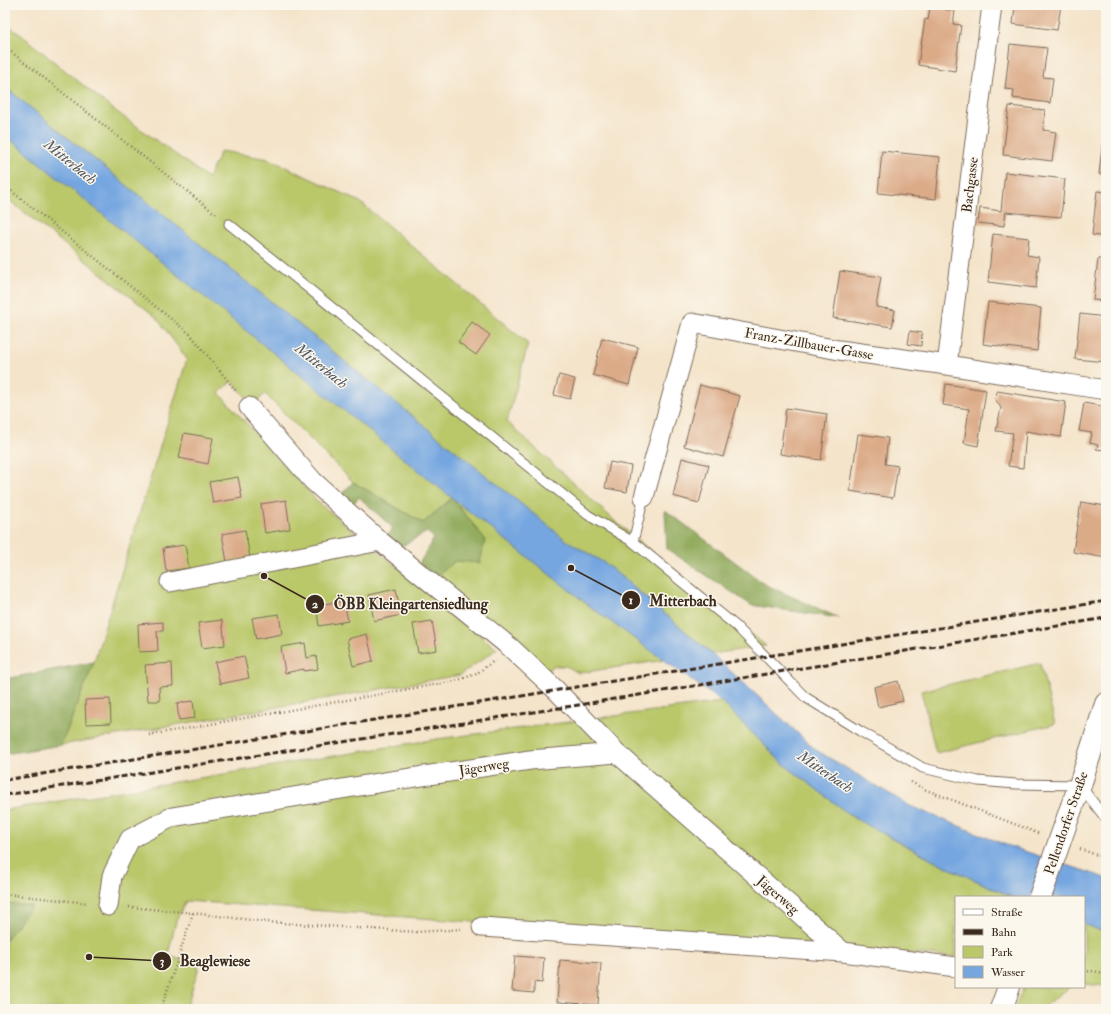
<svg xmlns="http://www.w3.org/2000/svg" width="1111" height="1014" viewBox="0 0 1111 1014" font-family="'IM FELL Double Pica',serif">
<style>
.green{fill:#bac86a;stroke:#7a7944}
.forest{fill:#93ac5e;stroke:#676b3e}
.water{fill:#75a6e0;stroke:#58687f}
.building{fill:#dbaa87}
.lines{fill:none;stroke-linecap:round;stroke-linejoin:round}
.service-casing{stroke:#7c6b5a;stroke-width:11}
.minor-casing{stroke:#7c6b5a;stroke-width:21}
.tertiary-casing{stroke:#7c6b5a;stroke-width:24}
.path{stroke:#7c6b5a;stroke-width:2.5;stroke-dasharray:1 3;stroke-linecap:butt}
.service{stroke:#fff;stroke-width:9}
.minor{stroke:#fff;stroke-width:19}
.tertiary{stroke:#fff;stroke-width:22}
.rail{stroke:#3b2a1e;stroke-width:3;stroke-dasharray:6 3;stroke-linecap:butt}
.tertiary-bridge-casing{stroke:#7c6b5a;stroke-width:24;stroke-linecap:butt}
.tertiary-bridge{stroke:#fff;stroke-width:22}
.labels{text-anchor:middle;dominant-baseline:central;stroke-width:3;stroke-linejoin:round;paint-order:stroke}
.street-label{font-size:14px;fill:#3b2a1e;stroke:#fbf7ec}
.water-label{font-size:15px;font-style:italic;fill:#4f5562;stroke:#fbf7ec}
.leader{fill:none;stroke:#3b2a1e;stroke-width:1.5}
.callout-dot{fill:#3b2a1e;stroke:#fbf7ec;stroke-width:1.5}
.mark-label{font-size:12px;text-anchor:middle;font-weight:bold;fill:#fff}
.callout-label{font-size:15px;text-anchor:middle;font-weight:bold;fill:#3b2a1e;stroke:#fbf7ec;stroke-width:3;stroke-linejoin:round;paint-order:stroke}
</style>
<rect width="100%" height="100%" fill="#fbf7ec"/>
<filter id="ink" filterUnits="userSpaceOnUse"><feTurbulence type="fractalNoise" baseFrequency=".025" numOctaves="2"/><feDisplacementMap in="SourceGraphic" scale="8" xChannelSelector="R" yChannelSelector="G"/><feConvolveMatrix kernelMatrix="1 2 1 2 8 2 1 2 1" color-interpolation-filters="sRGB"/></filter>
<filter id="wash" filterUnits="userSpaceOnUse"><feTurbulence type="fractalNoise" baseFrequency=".012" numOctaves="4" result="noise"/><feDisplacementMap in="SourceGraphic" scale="16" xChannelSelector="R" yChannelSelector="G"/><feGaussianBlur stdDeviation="0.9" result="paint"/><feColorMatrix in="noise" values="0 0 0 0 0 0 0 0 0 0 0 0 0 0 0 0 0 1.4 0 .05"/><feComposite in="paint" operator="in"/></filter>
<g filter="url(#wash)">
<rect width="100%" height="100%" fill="#f4e4ca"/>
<path class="green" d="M5,24L20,34L110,107L208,178L221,151L269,159L360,202L528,344L507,422L616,522L766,646L712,654L606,564L566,541L5,87Z
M5,137L16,144L596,611L665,660L579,673L566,666H553L545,673L436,577L455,561L452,499L423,523L353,482L265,394L253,405L232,381L219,393L319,503L497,649L460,675L61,745L94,662L187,359L156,317L5,197Z
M1040,663L1055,724L936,753L921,691Z
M722,702L781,762L854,818L949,868L1012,897H956V957L186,901L176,921L168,955L199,967L186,1009H5V810L437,739Z
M1084,924L1106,933V986L1084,984Z
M1024,987H1070L1040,1009H1014Z"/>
<path class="forest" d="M353,482L423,523L452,498L485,539L480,563L455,561L436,577L419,564L434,538L427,532L400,547L385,538L393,528L359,497L350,507L339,497Z
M665,510L766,585L839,618L751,605L667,549Z
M94,662L61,745L5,754V679Z
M5,903L32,906L5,941Z"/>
<path class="water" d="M5,87L566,540L606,564L712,654L816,750L910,806L1006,845L1106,878V933L1084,924V897H1012L949,868L854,818L781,762L722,702L596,611L452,498L16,144L5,137Z"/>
<g id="blocks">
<path class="building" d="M1015,5H1061L1057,30L1013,24Z
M930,7L955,11L953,24L961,25L955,71L918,65L925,19L928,20Z
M1010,44L1047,48L1043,77L1053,78L1050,103L1013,98L1014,90L1005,89Z
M1009,106L1045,110L1043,130L1056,132L1052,161L1003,155Z
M1104,129H1106V175L1099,174Z
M882,151L940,157L936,199L878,193Z
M1005,172L1065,179L1061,217L1006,212L1004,226L978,223L980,208L1001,211Z
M1097,191L1106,192V237L1092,235Z
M993,234L1029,238L1027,255L1039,257L1036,288L988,282Z
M1098,259H1106V301L1093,300Z
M840,271L881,277L876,307L895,310L892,327L833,318Z
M988,302L1041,308L1037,351L983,344Z
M1080,314L1106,317V362L1075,359Z
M472,322L490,335L476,355L458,342Z
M910,331L922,333L921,346L908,344Z
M602,338L638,347L629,385L593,375Z
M559,375L575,379L570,399L554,395Z
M946,384L986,390L978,446L964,443L969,409L943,405Z
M700,385L740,396L723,457L684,446Z
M997,391L1066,402L1061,437L1026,431L1023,468L1008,466L1013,433L996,431L1001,408L995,399Z
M1084,403L1106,407V450L1096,449L1098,445L1090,443L1092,433L1079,431Z
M786,408L827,414L821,460L780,454Z
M184,433L213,438L208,464L179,458Z
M858,434L888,438L885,464L898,466L893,498L850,491Z
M682,458L709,465L699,503L673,496Z
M610,462L631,466L627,492L605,488Z
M238,477L242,498L213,503L209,482Z
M286,500L290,529L265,533L261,504Z
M1081,502L1106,506V558L1073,552Z
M245,530L250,557L227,562L222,534Z
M185,545L189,568L166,571L163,548Z
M396,589L401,615L374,621L369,595Z
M344,601L348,621L319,626L316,605Z
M279,614L282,634L256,639L252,618Z
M222,620L225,645L202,648L198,623Z
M432,621L437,650L418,653L413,624Z
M163,622V631H157L158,651L139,652L138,624Z
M367,634L373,661L353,666L347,639Z
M305,643L307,658L316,656L318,669L304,671V669L285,673L281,647Z
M244,656L249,678L220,684L215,662Z
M172,663L173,686L159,687L160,701H148L145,665Z
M898,681L903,701L878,707L874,687Z
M110,699L111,723L86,724L85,700Z
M193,701L195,718L179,720L177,703Z
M515,956L544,958L542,983L534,982V993L512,991Z
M560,960L601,963L598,1005L557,1002Z"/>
</g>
</g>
<g filter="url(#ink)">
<use href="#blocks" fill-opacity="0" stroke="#7c6b5a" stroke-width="1"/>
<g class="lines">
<defs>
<path id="service" d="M229,224L588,515L633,542L736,626L805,697L860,731L923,768L978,781L1016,784L1080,785L1106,819
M633,542L644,497"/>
<path id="minor" d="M947,365L992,5
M249,407L313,481L380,541L511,648L556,690L617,753L843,952L956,967
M644,497L692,323L839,350L947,365L1106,390
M170,582L380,541
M108,906L112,876L130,839L172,817L390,781L530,760L617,753
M482,927L843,952"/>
<path id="tertiary" d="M1072,806L1080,785L1106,704
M1001,1009L1009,987"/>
</defs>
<use href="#service" class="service-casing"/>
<use href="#minor" class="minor-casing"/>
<use href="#tertiary" class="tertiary-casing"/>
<path class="path" d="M5,47L217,215
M5,186L190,334L236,391
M149,735L455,681L476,674L495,660
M911,782L924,789L1040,834
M1080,849L1106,858
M5,894L88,903
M129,907L193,913L267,922L418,932L462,929
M1084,972L1091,971L1106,973
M161,1009L193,913"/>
<use href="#service" class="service"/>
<use href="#minor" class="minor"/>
<use href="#tertiary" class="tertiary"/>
<path class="rail" d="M5,780L1106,601
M5,795L572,706L1106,618"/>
<defs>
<path id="tertiary-bridge" d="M1040,897L1072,806"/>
</defs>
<use href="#tertiary-bridge" class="tertiary-bridge-casing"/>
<use href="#tertiary-bridge" class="tertiary-bridge"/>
</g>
</g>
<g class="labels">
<g class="street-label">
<text transform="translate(970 185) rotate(-83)">Bachgasse</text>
<text transform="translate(809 344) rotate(10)">Franz-Zillbauer-Gasse</text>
<text transform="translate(484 767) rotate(-9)">Jägerweg</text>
<text transform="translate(1066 823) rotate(-71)">Pellendorfer Straße</text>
<text transform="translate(778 895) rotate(41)">Jägerweg</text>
</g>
<g class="water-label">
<text transform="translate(70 162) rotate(39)">Mitterbach</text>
<text transform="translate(321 366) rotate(39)">Mitterbach</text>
<text transform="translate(825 772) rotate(34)">Mitterbach</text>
</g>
</g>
<path class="leader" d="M571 568L631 600M264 576L315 604M89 957L162 961"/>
<g class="callout-dot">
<circle cx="571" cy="568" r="4"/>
<circle cx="264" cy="576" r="4"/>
<circle cx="89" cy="957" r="4"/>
<circle cx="631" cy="600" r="10"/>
<circle cx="315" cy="604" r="10"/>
<circle cx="162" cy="961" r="10"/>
</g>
<g class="mark-label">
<text x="631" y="604">1</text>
<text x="315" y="608">2</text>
<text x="162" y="965">3</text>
</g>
<g class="callout-label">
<text x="683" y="606">Mitterbach</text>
<text x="411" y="609">ÖBB Kleingartensiedlung</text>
<text x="215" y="966">Beaglewiese</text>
</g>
<rect width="1111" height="1014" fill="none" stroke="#fbf7ec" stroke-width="20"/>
<rect x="955" y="896" width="130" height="92" fill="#fbf7ec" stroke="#aea59a"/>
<rect x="963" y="909" width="20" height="6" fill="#ffffff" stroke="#aea59a"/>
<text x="991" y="916" font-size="12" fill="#3b2a1e">Straße</text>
<rect x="963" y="929" width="20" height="6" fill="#3b2a1e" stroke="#aea59a"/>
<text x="991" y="936" font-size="12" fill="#3b2a1e">Bahn</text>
<rect x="963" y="946" width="20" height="12" fill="#bac86a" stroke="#aea59a"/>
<text x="991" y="956" font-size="12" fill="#3b2a1e">Park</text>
<rect x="963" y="966" width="20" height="12" fill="#75a6e0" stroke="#aea59a"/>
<text x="991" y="976" font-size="12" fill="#3b2a1e">Wasser</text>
</svg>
